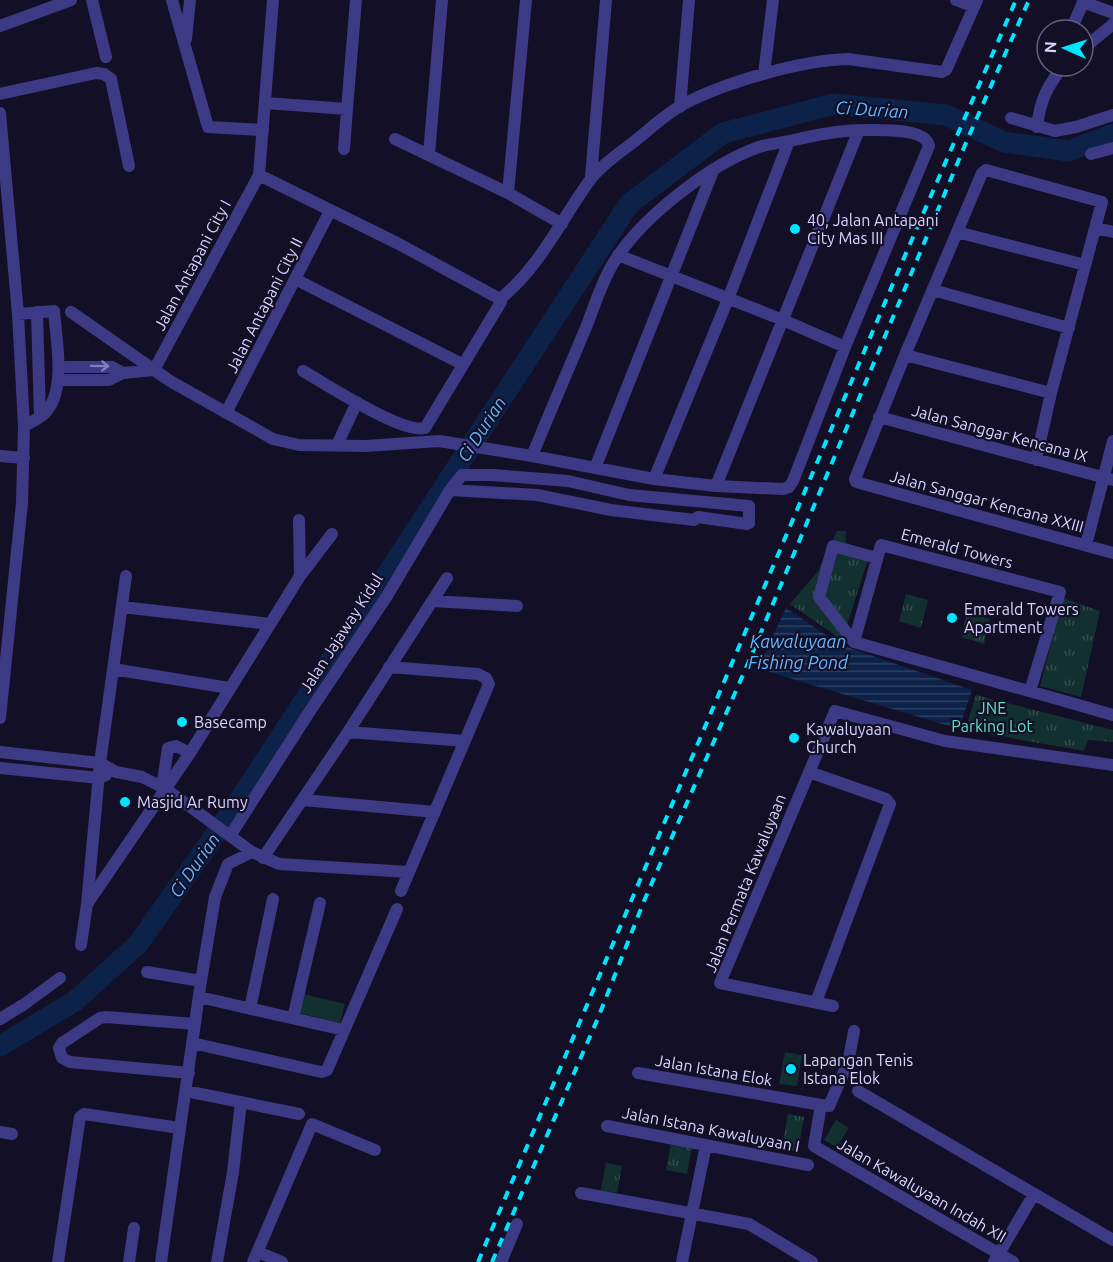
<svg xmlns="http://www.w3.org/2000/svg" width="1113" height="1262" viewBox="0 0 1113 1262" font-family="Ubuntu,sans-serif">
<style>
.grass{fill:url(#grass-tufts)}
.pitch{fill:#12302f}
.water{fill:url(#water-rules)}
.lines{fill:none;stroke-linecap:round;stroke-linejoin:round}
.river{stroke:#0c2248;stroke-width:21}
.minor{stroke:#3d3a85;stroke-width:12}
.rail{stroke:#00e5ff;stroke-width:4;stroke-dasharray:9 8;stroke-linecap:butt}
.oneway{stroke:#837fbc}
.poi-dot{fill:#00e5ff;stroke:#130f26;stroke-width:2}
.labels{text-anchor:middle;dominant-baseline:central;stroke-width:4.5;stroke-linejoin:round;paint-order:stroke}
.poi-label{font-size:16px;fill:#d9d4ff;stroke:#130f26;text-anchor:start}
.street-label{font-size:16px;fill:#d9d4ff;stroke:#130f26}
.park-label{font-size:16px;fill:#5fe0c0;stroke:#130f26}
.water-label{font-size:18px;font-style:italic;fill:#62b6ff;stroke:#130f26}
</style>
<defs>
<pattern id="grass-tufts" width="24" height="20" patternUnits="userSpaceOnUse" patternTransform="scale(1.5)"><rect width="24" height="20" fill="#12302f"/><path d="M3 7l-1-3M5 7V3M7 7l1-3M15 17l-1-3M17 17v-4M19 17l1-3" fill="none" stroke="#344d4e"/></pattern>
<pattern id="water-rules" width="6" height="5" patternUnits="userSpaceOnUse" patternTransform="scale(1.5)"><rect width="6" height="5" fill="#0c2248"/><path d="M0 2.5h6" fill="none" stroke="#2f4163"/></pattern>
</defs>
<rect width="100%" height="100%" fill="#130f26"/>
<path class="grass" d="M837,531H846L845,551L869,557L842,640L790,604L818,571Z
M906,594L928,600L921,628L899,621Z
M1063,598L1100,611L1081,697L1040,686Z
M967,613L990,619L984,644L961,637Z
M976,695L1113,730V742L1088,740L1084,751L965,730Z
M788,1114L804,1117L798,1152L782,1149Z
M836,1120L849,1128L837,1147L824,1140Z
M671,1143L692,1147L687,1174L666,1170Z
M606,1163L622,1166L617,1193L601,1190Z"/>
<path class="pitch" d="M303,994L345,1004L340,1023L299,1013Z
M785,1052L802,1055L797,1086L779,1084Z"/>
<path class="water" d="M786,608L841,645L972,690L959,729L769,672L770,666L761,662Z"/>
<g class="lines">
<path class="river" d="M0,1046L75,1001L138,944L234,808L629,204L723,133L834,104L946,115L1004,142L1069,151L1113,134"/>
<path class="minor" d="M92,0L106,57
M172,0L208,127L263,130
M956,0L974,7
M1083,2L1113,13
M0,26L71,0
M1071,30L1084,0
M186,39L190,0
M1083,49L1113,24
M764,74L773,0
M0,94L96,73L104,74L111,79L129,166
M266,103L347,109L344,149
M680,107L689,0
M347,109L356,0
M0,113L18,314L24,426L22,503L0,718
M1011,118L1055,131L1076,127L1113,115
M1037,127C1040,100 1047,87 1063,66
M395,139L508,193L562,224
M429,154L442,0
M1091,154L1113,148
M259,175L397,243L500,299
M591,177L606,0
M508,193L526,0
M1102,202L986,170L982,173L905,355L855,479L856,482L1113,553
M1095,228L1113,232
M957,232L1085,265
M618,255L783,320L845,347
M295,279L462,364
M933,290L1069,328
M37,312L40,417
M71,312L170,381L273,439L299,445L365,446L439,441L532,456L654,479L716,486L783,489L789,487L793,481L845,347L929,146C926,128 881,130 867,130C840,130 816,135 790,141C780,143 769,144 759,147C710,164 641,218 614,262C602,281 595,304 587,325C569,368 550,412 532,456
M18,314L54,311C56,339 67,391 45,413C39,419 31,422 24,426
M905,355L1051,393
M59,367H112L123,373
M303,371C326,384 402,434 425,428L501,302L500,299C541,266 560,221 590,180C600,166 618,154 631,144C648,131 664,115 682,105C723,83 801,60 848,59L942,72L946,70L977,0
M58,380H109L123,373L154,370L259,175L273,0
M226,413L330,211
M879,417L1113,480
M337,445L357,402
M0,456L24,458
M1036,460L1051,393L1102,202
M595,468L713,171
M654,479L728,299L789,141
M716,486L859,130
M299,520L300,576
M1086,545L1113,441
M432,601L517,606
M122,607L270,624
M854,642L819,597L833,546L877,558
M389,667L478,674L486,678L489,684L401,891
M113,669L229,688
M1030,691L1060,592L881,545L854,642C941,666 1027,690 1113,715
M348,732L465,741
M0,752L100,763L116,772L142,777L166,789L252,852L279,864L409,872
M0,768L99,778L106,775
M809,772L886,799L890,804L816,1002
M162,787L168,748L176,746L190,753
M303,800L435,812
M230,836L308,714L387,596L450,490L462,475H493L568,481L629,495L749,506V523L747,524L698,517L694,520L611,510L537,495L450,490
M263,858L348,732L447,578
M87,904L190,753L300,576L332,534
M81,945L87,904L100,763L126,576
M147,972L201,981
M199,997L344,1030
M833,1006L720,983L835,711L945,741L1113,765
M250,1009L273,899
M293,1018L320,903
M0,1019L23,1005L60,978
M854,1031L848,1063L829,1106L821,1105L814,1146L1013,1262
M192,1043L321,1072L327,1070L397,909
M189,1073L70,1062L62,1058L59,1048L62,1043L100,1018L106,1017L195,1024
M638,1073L821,1105
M186,1091L299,1114
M858,1091L1113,1240
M607,1126L808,1165
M0,1132L12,1134
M581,1193L749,1224L812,1262
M258,1252L282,1262
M58,1262L80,1117L84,1114L173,1127
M129,1262L134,1228
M161,1262L201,981L215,897L228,864L252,852
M217,1262L233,1172L241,1102
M253,1262L312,1124L375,1150
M501,1262L517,1224
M682,1262L706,1145
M994,1262L1034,1194"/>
<path class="rail" d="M478,1262L900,267L1016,0
M492,1262L598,1018L644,901L749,661L968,138L1029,0"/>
</g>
<defs><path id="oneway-shaft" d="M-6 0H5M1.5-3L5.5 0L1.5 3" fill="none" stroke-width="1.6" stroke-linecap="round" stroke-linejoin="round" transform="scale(1.5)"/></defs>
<use class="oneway" href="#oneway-shaft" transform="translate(100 366) rotate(1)"/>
<g class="poi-dot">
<circle cx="795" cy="229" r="6"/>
<circle cx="952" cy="618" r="6"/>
<circle cx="182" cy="722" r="6"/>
<circle cx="794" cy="738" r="6"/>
<circle cx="125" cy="802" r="6"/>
<circle cx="791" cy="1069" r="6"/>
</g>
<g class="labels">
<g class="poi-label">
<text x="807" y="220">40, Jalan Antapani<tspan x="807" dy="18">City Mas III</tspan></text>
<text x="964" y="609">Emerald Towers<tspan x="964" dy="18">Apartment</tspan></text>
<text x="194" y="722">Basecamp</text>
<text x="806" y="729">Kawaluyaan<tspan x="806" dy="18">Church</tspan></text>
<text x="137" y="802">Masjid Ar Rumy</text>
<text x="803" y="1060">Lapangan Tenis<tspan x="803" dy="18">Istana Elok</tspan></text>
</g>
<g class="street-label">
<text transform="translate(192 265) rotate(-62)">Jalan Antapani City I</text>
<text transform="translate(264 305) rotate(-63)">Jalan Antapani City II</text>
<text transform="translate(1000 433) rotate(15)">Jalan Sanggar Kencana IX</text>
<text transform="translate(987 501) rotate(15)">Jalan Sanggar Kencana XXIII</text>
<text transform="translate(957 548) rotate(15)">Emerald Towers</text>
<text transform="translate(341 633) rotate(-57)">Jalan Jajaway Kidul</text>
<text transform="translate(745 883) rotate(-68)">Jalan Permata Kawaluyaan</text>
<text transform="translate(714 1070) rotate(10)">Jalan Istana Elok</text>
<text transform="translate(711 1129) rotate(11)">Jalan Istana Kawaluyaan I</text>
<text transform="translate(922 1190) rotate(30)">Jalan Kawaluyaan Indah XII</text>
</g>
<g class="park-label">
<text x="992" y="708">JNE<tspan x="992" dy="18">Parking Lot</tspan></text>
</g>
<g class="water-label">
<text transform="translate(872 109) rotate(4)">Ci Durian</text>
<text transform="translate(481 429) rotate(-57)">Ci Durian</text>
<text x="798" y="641">Kawaluyaan<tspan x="798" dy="21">Fishing Pond</tspan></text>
<text transform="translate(194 865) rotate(-55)">Ci Durian</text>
</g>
</g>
<g transform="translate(1065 48) rotate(273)"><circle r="28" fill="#130f26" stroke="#625e7d" stroke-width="1.5"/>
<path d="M0-4.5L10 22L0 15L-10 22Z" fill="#00e5ff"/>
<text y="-9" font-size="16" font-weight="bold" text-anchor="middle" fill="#d9d4ff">N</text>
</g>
</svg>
